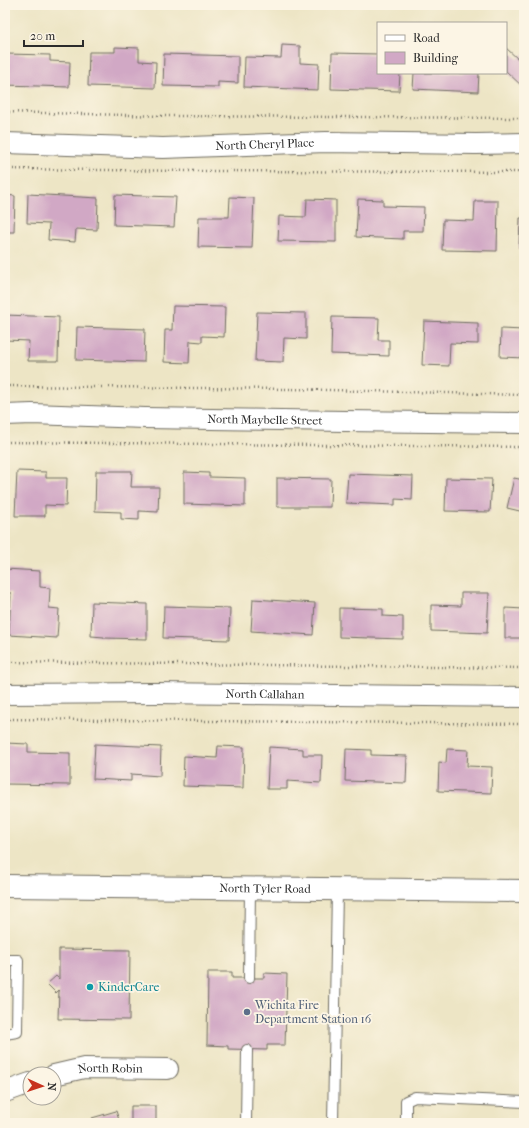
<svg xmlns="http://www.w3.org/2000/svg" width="529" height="1128" viewBox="0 0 529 1128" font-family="'IM FELL French Canon',serif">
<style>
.building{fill:#d1a8c5}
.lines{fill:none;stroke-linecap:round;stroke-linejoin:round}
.lane-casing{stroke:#6f6c61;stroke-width:12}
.street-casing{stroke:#6f6c61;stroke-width:22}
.secondary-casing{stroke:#6f6c61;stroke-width:24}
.path{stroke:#6f6c61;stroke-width:2.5;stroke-dasharray:1 3;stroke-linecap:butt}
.lane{stroke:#fff;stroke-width:10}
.street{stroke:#fff;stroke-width:20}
.secondary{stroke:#fff;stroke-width:22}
.culture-dot{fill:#0f9aa8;stroke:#fcf5e5;stroke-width:1.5}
.service-dot{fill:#5c6f8a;stroke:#fcf5e5;stroke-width:1.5}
.labels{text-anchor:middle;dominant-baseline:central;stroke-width:3.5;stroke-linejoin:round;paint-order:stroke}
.street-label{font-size:12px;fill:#2b2b2b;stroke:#fcf5e5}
.culture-label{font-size:12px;fill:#0d838f;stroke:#fcf5e5;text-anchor:start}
.service-label{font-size:12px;fill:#4e5e75;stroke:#fcf5e5;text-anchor:start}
</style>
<rect width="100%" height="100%" fill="#fcf5e5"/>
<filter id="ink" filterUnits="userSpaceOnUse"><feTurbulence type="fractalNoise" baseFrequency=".025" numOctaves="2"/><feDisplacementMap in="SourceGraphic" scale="8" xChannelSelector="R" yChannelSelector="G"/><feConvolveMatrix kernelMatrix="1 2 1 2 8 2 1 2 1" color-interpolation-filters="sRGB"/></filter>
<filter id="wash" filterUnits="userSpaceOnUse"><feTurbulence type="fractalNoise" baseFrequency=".012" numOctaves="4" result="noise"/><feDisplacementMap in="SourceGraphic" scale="16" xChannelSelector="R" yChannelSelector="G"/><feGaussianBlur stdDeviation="0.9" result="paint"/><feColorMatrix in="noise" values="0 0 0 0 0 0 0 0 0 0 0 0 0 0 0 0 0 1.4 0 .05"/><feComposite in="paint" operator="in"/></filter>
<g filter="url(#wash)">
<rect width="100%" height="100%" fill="#ede5c5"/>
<g id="blocks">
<path class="building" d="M282,45L300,46V63L319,64L318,90L244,87L245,57L281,58Z
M115,47L139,48V61L156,62L155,88L88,86L89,52H115Z
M506,48L518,59L524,53V88L506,71Z
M332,53L378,54V73H400L399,91L331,89Z
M5,54L50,55V61L70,62L69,87L5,85Z
M164,54L238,56V83L218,82V87L163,86Z
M414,73H479L478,92L413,89Z
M28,194L98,198L97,230L76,229L75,242L48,240L49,224L27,223Z
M5,195L15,196L14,232H5Z
M115,195L176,197L174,227L114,225Z
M230,197L254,198L252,248L198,247L199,217H229Z
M307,199L336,200V242L278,241L279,216L306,217Z
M358,199L383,200V206L424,207L423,231H403V239L356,237Z
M475,201H498L497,251L442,250L443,220L474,221Z
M520,218H524V248H519Z
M173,306L225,307L224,337L202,336V342L190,341L189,363L164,362L165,330H172Z
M257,312L306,313V339L284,338L283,362L255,361Z
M5,315L59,317L58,361H28L29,341L5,340Z
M332,317L379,318L378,340H389V356L331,354Z
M424,321L478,323V344L450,343L449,366L422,365Z
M77,327L145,329L144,362L76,360Z
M501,329L524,330V358L500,357Z
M17,471L46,472V478H67L66,506L45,505V516H15Z
M96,471H132L131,487H159L158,512L139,511V520L121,519V512L95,511Z
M184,472L209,473V477L245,478V506L184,504Z
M348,474L413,476L412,500L395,499V505L346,503Z
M277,478L331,479L330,507H277Z
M446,478L492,479L490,512L445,511Z
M514,478L524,480V512L507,508Z
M5,569L40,571V587L50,588L49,608L59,609L57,638L9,635L11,593L5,592Z
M461,593H489L487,633L431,631V605L461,606Z
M253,599L315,603L313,635L251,631Z
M92,602L147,604V639L104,638V637L91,636Z
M164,606L230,608L229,640L163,638Z
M339,608L383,609V616L403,617V639L339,637Z
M505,608L524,609V638H505Z
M5,743L28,744V752L70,753V785L5,784Z
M95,744L161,747L160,776L131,774V781L93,779Z
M218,746L244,747L243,788L183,786L184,756L217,758Z
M269,747L303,749V755H322L321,783L287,781V789H267Z
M346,749L371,750V755L407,756L406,783L345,781Z
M447,749L468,750L467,766L492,767L491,793L438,791L439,762L446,763Z
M59,949L130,950L129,1020L58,1019L59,990L56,993L47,984L56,976L59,979Z
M208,972H232V978H264V973L287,974L285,1045H267V1050L228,1049V1046L207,1045Z
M131,1106H156V1123H131Z
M116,1111L120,1123H94L92,1118Z"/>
</g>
</g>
<g filter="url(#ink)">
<use href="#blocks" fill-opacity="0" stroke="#6f6c61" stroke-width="1"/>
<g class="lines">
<defs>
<path id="lane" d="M5,960H18L17,1032L5,1034
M249,978L250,888
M246,1123L247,1050
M333,1123L337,890
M406,1123V1101L415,1097L524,1102"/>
<g id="street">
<path id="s1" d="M5,143L163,148L326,142L476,144L524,143"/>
<path id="s2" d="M5,415L32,414L145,418L345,421L524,423"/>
<path id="s3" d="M5,694L156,693L524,697"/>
<path id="s4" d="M54,1075L84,1068L168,1069"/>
<path d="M5,1092L30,1083"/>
</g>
<g id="secondary">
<path id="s5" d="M5,886L524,891"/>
</g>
</defs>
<use href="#lane" class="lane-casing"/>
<use href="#street" class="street-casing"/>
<use href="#secondary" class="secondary-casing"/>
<path class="path" d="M5,112L167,116L524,118
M5,169L196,171L524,172
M5,386L289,389L524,395
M5,442L524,447
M5,662L524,668
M5,719L524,724
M5,1120L6,1123"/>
<use href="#lane" class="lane"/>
<use href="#street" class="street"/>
<use href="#secondary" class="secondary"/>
</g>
</g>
<circle class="culture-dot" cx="90" cy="987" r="4"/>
<circle class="service-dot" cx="247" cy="1012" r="4"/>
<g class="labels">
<g class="street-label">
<text stroke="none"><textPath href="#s1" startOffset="260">North Cheryl Place</textPath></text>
<text stroke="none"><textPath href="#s2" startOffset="260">North Maybelle Street</textPath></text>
<text stroke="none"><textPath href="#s3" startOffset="260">North Callahan</textPath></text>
<text stroke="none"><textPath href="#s5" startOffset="260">North Tyler Road</textPath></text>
<text stroke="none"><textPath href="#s4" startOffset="57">North Robin</textPath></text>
</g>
<g class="culture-label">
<text x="98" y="987">KinderCare</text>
</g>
<g class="service-label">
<text x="255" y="1005">Wichita Fire<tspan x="255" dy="14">Department Station 16</tspan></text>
</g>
</g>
<rect width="529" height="1128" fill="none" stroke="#fcf5e5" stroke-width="20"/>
<rect x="377" y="22" width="130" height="52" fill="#fcf5e5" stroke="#a8a49b"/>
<rect x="385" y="35" width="20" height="6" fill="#ffffff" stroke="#a8a49b"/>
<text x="413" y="42" font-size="12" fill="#2b2b2b">Road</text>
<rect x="385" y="52" width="20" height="12" fill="#d1a8c5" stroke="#a8a49b"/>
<text x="413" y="62" font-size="12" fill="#2b2b2b">Building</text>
<g transform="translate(42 1086) rotate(93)"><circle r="19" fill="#fcf5e5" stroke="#a8a49b"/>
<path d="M0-3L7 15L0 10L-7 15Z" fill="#c8321e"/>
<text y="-6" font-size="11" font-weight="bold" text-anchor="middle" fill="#2b2b2b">N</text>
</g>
<path d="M24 40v6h59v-6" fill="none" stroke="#2b2b2b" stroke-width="2"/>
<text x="30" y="40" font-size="12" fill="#2b2b2b" stroke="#fcf5e5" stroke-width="3" paint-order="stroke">20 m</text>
</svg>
